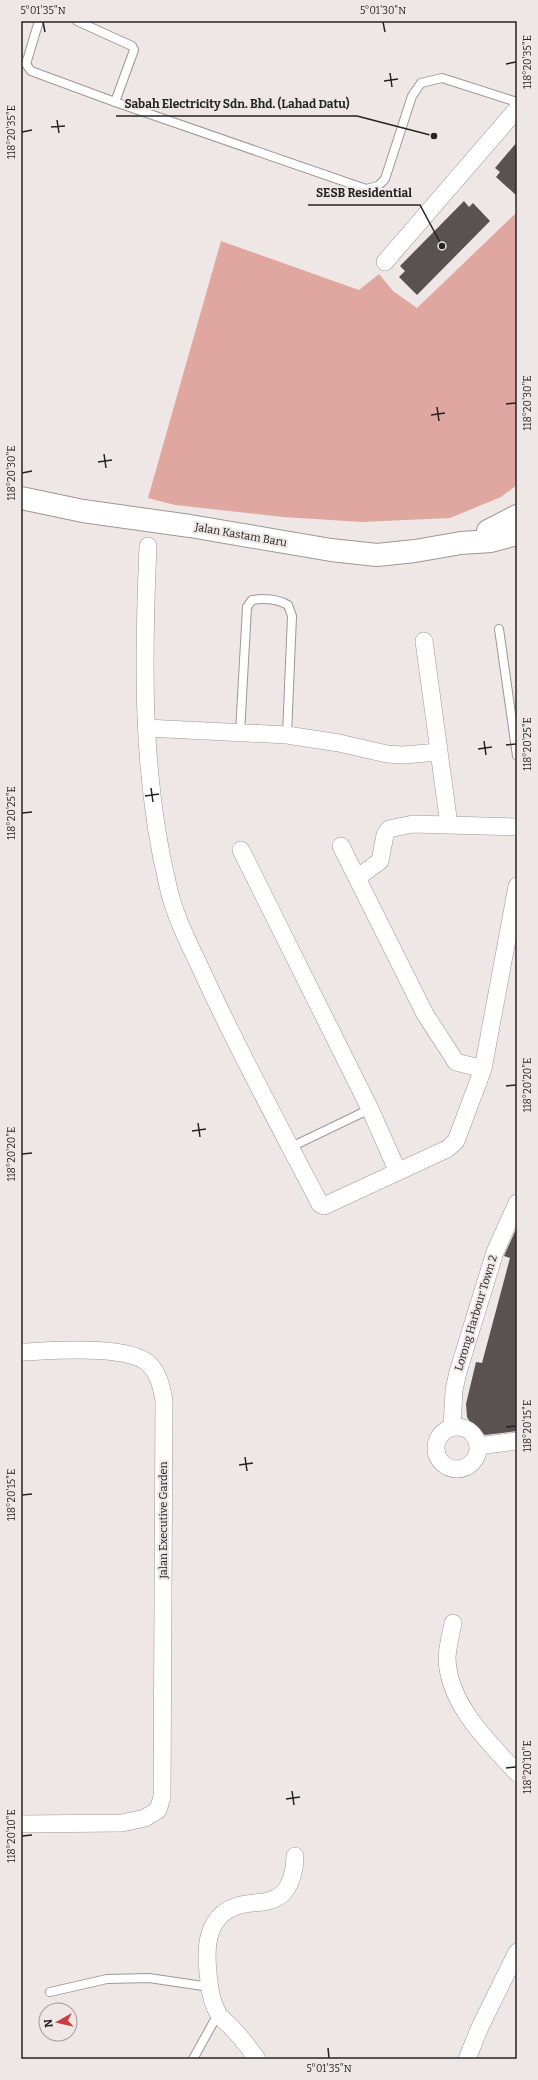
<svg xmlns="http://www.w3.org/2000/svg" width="538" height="2080" viewBox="0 0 538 2080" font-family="Bitter,serif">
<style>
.green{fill:#e0a7a1}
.building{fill:#595251}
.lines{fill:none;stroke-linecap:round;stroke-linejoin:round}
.lane-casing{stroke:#9f9796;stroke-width:10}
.street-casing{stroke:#9f9796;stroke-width:18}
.secondary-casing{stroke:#9f9796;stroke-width:24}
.lane{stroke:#fff;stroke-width:8}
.street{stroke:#fff;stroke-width:17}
.secondary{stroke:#fff;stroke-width:22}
.ticks{fill:none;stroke:#262323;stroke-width:1.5}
.labels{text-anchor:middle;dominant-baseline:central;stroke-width:4;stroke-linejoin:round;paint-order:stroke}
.street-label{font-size:11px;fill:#262323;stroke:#efe7e6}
.leader{fill:none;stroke:#262323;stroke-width:1.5}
.callout-dot{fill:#262323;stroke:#efe7e6;stroke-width:1.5}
.callout-label{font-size:12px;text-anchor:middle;font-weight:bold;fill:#262323;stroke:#efe7e6;stroke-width:4;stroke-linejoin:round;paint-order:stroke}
.neatline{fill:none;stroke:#262323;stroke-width:1.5}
.ticks-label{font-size:10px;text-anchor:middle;fill:#262323}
</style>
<rect width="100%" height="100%" fill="#efe7e6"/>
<path class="green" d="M517,212V485L501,497L450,518L362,522L283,517L175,505L148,498L221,241L359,290L379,274L393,291L417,308Z"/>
<path class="building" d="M517,142V196L496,177L500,172L495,168Z
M464,201L469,207L473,203L490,221L417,295L399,277L405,271L400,266Z
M517,1227V1431L485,1435L471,1424L467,1417L466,1404L476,1362L482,1363L510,1258L504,1256Z"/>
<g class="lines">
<defs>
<path id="lane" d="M39,21L26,64L31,71L115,102L366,189L378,186L385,179L412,96L421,83L442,78L517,102
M77,21L132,46L134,50L115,102
M499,629L517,756
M240,733L247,607L252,600C265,598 277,599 288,605L292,616L287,735
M291,1147L370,1109
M50,1992L107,1979L149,1978L210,1987
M193,2059L218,2014"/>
<path id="street" d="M385,262L517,109
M148,546C143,660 141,775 168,886C175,919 192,949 206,980C241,1056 281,1129 320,1204L324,1206L447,1149L456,1141L483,1069L517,886
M424,641L449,825
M146,728L287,735L339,743L387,754L403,755L439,752
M341,846L425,1014L456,1062L483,1069
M241,850L370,1109L398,1172
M357,878L380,861L385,835L389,829L413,824L517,827
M21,1352C50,1351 128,1344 149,1364C159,1374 161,1386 164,1400L162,1797L158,1810L145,1818L122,1823L21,1824
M452,1427L454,1390L458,1372L495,1252L517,1203
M436 1448a21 21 0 1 1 42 0a21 21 0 1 1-42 0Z
M478,1446L517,1441
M453,1623C451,1634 447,1648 447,1659C449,1705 488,1741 517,1773
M257,2059C249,2048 242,2038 232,2028C228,2023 221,2019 218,2013C212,2003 210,1992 209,1981C205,1952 204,1917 237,1906C252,1901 267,1905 281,1895C291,1887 295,1869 295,1856
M467,2059L480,2027L517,1952"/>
<path id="secondary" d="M21,498L83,511L190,526L331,550L377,555L415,551L461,543L491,541L517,534
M488,531L517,516"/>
</defs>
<use href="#lane" class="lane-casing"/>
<use href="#street" class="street-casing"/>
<use href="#secondary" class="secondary-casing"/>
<use href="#lane" class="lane"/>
<use href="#street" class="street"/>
<use href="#secondary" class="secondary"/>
</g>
<path class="ticks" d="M43,22L45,32M383,22L385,32M506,64L516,62M390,73L392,87M384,81L398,79M57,120L59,133M51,127L65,126M22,132L32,130M506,404L516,403M437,407L439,421M431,415L445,413M104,454L106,468M98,462L112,460M22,473L32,471M484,741L486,755M506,745L516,744M478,749L492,747M151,788L153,802M145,796L159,794M22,813L32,812M506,1086L516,1085M198,1123L200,1137M192,1131L206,1129M22,1154L32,1153M506,1427L516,1426M245,1457L247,1471M239,1465L253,1463M22,1495L32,1494M506,1768L516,1767M292,1791L294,1805M286,1799L300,1797M22,1836L32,1835M328,2048L329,2058"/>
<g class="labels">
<g class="street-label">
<text transform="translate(241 535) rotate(10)">Jalan Kastam Baru</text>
<text transform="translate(476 1313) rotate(-73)">Lorong Harbour Town 2</text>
<text transform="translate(163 1520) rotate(-90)">Jalan Executive Garden</text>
</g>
</g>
<path class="leader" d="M434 136L357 116H116M442 246L420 205H308"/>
<g class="callout-dot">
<circle cx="434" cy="136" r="4"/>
<circle cx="442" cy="246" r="4"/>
</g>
<g class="callout-label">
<text x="237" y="108">Sabah Electricity Sdn. Bhd. (Lahad Datu)</text>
<text x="364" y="197">SESB Residential</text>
</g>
<rect width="538" height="2080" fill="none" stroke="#efe7e6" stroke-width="44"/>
<g transform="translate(58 2022) rotate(262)"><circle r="19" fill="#efe7e6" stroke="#9f9998"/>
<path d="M0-3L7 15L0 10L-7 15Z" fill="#cb3c3c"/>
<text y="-6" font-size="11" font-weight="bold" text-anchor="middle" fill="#262323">N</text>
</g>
<rect x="22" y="22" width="494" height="2036" class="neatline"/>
<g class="ticks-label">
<text x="43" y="14">5°01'35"N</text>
<text x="383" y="14">5°01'30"N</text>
<text transform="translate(527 62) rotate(-90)" y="4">118°20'35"E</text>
<text transform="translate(11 132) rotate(-90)" y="4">118°20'35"E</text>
<text transform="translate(527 403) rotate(-90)" y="4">118°20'30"E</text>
<text transform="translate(11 473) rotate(-90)" y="4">118°20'30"E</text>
<text transform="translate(527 744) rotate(-90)" y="4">118°20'25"E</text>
<text transform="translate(11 813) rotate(-90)" y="4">118°20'25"E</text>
<text transform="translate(527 1085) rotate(-90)" y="4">118°20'20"E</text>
<text transform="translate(11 1154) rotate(-90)" y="4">118°20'20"E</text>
<text transform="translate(527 1426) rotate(-90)" y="4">118°20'15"E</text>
<text transform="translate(11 1495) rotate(-90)" y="4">118°20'15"E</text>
<text transform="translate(527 1767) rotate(-90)" y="4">118°20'10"E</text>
<text transform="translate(11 1836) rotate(-90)" y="4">118°20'10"E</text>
<text x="329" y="2072">5°01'35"N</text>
</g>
</svg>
